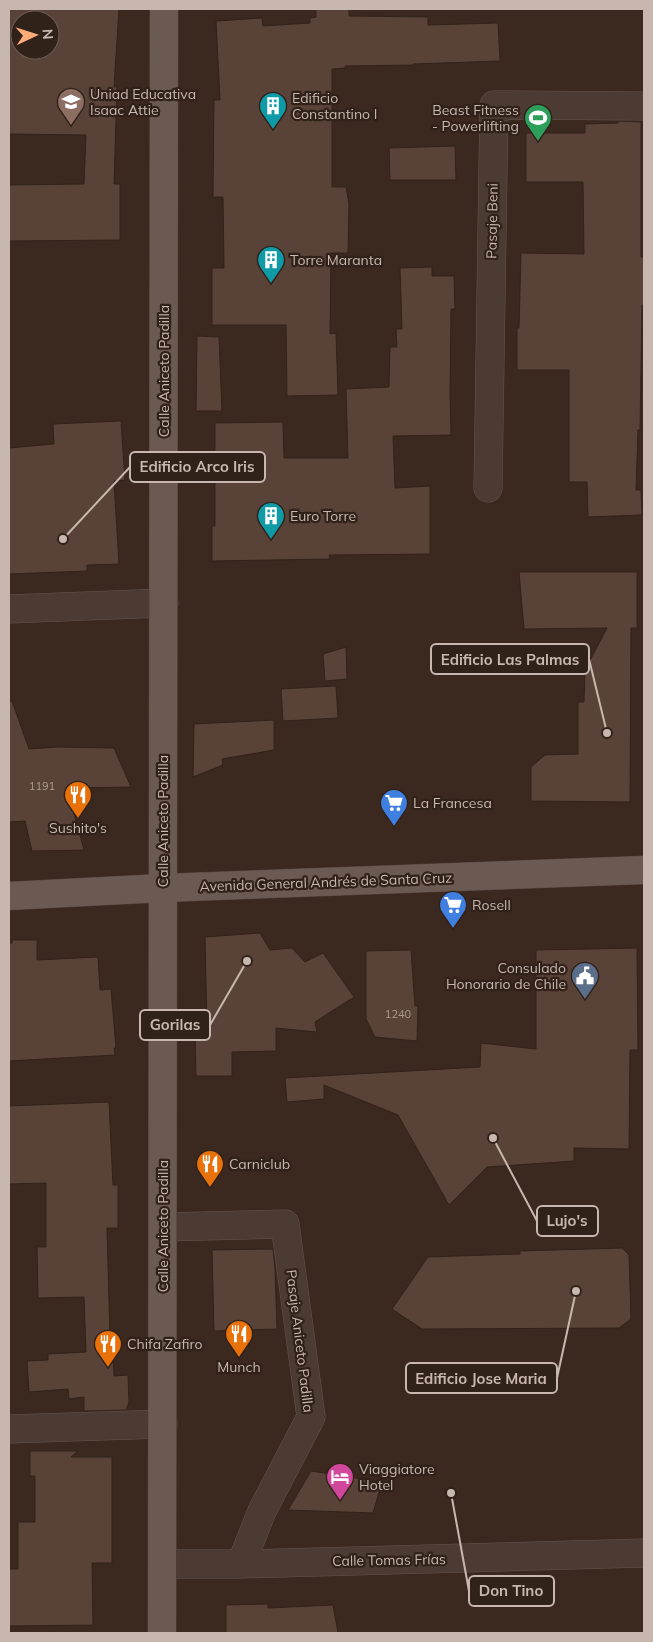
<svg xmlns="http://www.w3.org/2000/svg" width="653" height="1642" viewBox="0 0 653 1642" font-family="Mulish,sans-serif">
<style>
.building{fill:#594338;stroke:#32221b;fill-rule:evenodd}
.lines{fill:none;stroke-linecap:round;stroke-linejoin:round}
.minor-casing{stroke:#66564e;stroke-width:29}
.major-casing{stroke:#54443d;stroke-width:29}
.minor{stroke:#4b3b33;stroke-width:28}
.major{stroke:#6b5a51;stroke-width:28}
.labels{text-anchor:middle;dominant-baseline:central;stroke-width:4.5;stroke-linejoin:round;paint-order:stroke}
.number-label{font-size:11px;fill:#ac9a90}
.poi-label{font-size:14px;fill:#c7b7ae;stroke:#302119;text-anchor:start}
.street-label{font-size:14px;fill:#c7b7ae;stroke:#302119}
.leader{fill:none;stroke:#c7b7ae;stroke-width:2}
.callout-dot{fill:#c7b7ae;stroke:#302119;stroke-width:2}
.callout{fill:#302119;stroke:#c7b7ae;stroke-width:2}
.callout-label{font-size:15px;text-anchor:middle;font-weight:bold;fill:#c7b7ae}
</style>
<rect width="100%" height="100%" fill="#3b281f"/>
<path class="building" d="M9,9H119L114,87H117L114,184H120V240L9,241V185L84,184L86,135L9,134ZM20,20H50V50H20Z
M316,9H349V16L428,17V25L498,23L500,61L413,64V65L345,66V68L332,69V187H346L349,204L348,253H331L330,334L336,333L338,395L287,396L286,325H212V268H224L223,197H213L214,100H220L216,21L262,18L263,26L310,23V18L316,17Z
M618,121L641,122V257H644V305H642L640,430H638L636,490H641L642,515L588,517L587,482H569V370H517V328H519L521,253L584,254L583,182H526V133H585V124L618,123Z
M455,146L456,180H390L389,148Z
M432,267V276H454L455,309H451L450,395L451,435L393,436L395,488L430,486V554L329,555L330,559L212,561V526H215V423L283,422L284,458H348L346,389L389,387L390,347H397L396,329H402L400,268Z
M197,336L219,337L222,411H196Z
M121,421L125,480L114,481L119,564L87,565V571L9,574V448L54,444L53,424Z
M519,572H637V628H631L630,802L531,801V767L545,755L578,754V702H584L585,670L607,628L524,629Z
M346,647L347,679L325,681L323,654Z
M336,686L338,718L283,721L281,689Z
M12,701L29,749L56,747L114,748L131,787L67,788L84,850L32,851L25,821L9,822V702Z
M274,720V750L222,759L223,765L193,777L194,724Z
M260,933L270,950L292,948L305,962L323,953L354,997L315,1022L317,1032L276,1028V1051L232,1052V1076H196L195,1030L207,1029L205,937Z
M12,940H37V960L98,957L100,990L111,989L116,1048H114L115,1055L9,1061V943H12Z
M637,948L638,1050H630L629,1149L574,1148V1161L487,1167L449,1205L398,1115L324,1085V1099L287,1102L285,1078L480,1067L481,1043L536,1049V950Z
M411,950L415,1006H418L417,1041L375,1037L366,1019V951Z
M109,1102L113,1185H118V1228H107L110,1336H112L114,1376L128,1375L129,1402L126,1410L84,1411V1397L69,1399L68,1389L29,1392L27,1361L48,1360V1354L86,1352L84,1297L38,1298L37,1247H46V1183L9,1184V1106Z
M622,1248L629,1255L631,1319L619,1328L422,1329L392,1309L428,1257L520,1254V1251Z
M273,1249L275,1269L277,1329L214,1331L212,1250Z
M30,1451H78L71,1457H112V1563H92L93,1625L9,1626V1569H18V1522H35V1476H30Z
M311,1471L382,1482L373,1513L288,1510Z
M268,1604V1608L333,1605L338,1633H226V1605Z"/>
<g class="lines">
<defs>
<path id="minor" d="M488,488L494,105L644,106
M9,609L164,603
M163,1227L285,1224L311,1417L262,1511L241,1564
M9,1429L163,1424
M163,1564H241L644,1553"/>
<path id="major" d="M9,896L162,888L644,870
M162,1633L164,9"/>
</defs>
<use href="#minor" class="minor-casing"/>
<use href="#major" class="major-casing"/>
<use href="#minor" class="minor"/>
<use href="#major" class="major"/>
</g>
<defs>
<symbol id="school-pin" viewBox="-11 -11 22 30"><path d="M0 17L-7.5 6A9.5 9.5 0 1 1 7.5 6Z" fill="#8d6e63" stroke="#302119"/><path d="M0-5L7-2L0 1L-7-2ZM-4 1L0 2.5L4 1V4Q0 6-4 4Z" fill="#fff"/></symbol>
<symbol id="building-pin" viewBox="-11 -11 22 30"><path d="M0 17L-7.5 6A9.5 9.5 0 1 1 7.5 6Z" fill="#0f9aa8" stroke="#302119"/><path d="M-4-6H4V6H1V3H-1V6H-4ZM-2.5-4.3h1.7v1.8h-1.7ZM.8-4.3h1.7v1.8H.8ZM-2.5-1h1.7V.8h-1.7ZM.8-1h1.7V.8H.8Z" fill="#fff"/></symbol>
<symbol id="stadium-pin" viewBox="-11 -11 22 30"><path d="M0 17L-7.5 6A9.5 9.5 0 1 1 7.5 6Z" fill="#2e9e5b" stroke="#302119"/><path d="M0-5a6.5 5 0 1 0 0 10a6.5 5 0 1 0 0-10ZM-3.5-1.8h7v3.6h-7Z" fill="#fff"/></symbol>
<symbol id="restaurant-pin" viewBox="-11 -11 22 30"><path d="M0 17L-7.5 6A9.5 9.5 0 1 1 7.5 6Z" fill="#e8710a" stroke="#302119"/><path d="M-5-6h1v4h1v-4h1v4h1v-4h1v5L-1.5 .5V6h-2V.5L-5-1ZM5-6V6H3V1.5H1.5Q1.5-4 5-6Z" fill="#fff"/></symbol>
<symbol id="supermarket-pin" viewBox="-11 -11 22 30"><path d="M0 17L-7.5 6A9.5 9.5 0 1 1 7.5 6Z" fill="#3f7fe0" stroke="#302119"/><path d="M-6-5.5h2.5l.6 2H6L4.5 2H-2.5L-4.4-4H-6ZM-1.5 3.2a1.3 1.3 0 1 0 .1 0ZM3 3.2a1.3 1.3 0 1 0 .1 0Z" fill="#fff"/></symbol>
<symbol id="civic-pin" viewBox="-11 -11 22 30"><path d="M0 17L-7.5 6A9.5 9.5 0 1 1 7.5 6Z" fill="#5c6f8a" stroke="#302119"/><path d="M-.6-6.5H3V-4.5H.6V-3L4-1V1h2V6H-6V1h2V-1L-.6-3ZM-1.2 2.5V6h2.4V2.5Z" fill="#fff"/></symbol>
<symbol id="hotel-pin" viewBox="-11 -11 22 30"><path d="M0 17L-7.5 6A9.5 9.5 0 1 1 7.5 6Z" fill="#d1479c" stroke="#302119"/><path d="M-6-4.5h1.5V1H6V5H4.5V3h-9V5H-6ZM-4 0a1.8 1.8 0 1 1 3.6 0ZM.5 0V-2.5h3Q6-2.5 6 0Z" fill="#fff"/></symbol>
</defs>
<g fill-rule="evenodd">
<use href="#school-pin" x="55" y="86" width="32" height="43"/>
<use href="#building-pin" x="257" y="90" width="32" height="43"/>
<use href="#stadium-pin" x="522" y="102" width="32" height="43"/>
<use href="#building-pin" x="255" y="244" width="32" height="43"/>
<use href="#building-pin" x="255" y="500" width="32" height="43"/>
<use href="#restaurant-pin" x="62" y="779" width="32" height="43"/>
<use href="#supermarket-pin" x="378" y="787" width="32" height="43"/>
<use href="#supermarket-pin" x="437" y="889" width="32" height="43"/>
<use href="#civic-pin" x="569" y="960" width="32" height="43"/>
<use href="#restaurant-pin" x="194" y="1148" width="32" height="43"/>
<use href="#restaurant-pin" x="223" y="1318" width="32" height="43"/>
<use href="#restaurant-pin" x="92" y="1328" width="32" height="43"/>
<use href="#hotel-pin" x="324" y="1461" width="32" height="43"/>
</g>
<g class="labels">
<g class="number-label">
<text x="42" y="786">1191</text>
<text x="398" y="1014">1240</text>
</g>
<g class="poi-label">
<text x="90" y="94">Uniad Educativa<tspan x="90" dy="16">Isaac Attie</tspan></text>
<text x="292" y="98">Edificio<tspan x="292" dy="16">Constantino I</tspan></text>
<text x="519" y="110" text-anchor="end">Beast Fitness<tspan x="519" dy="16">- Powerlifting</tspan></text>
<text x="290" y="260">Torre Maranta</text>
<text x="290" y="516">Euro Torre</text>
<text x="413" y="803">La Francesa</text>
<text x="78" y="828" text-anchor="middle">Sushito's</text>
<text x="472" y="905">Rosell</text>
<text x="566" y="968" text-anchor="end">Consulado<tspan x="566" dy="16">Honorario de Chile</tspan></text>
<text x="229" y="1164">Carniclub</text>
<text x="127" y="1344">Chifa Zafiro</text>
<text x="239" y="1367" text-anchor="middle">Munch</text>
<text x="359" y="1469">Viaggiatore<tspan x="359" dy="16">Hotel</tspan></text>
</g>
<g class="street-label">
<text transform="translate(492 221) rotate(-89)">Pasaje Beni</text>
<text transform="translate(164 371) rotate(-90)">Calle Aniceto Padilla</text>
<text transform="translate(163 821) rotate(-90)">Calle Aniceto Padilla</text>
<text transform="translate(326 882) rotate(-2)">Avenida General Andrés de Santa Cruz</text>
<text transform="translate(163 1226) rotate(-90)">Calle Aniceto Padilla</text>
<text transform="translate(300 1341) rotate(83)">Pasaje Aniceto Padilla</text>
<text transform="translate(389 1560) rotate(-1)">Calle Tomas Frías</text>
</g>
</g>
<path class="leader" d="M63 539L130 467M607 733L589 659M247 961L210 1025M493 1138L537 1221M576 1291L557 1378M451 1493L469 1591"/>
<g class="callout-dot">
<circle cx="63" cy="539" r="5"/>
<circle cx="607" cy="733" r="5"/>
<circle cx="247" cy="961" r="5"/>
<circle cx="493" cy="1138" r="5"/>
<circle cx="576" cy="1291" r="5"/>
<circle cx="451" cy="1493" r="5"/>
</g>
<g class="callout">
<rect x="130" y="452" width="135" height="30" rx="5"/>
<rect x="431" y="644" width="158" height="30" rx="5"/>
<rect x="140" y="1010" width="70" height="30" rx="5"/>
<rect x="537" y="1206" width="61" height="30" rx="5"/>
<rect x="406" y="1363" width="151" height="30" rx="5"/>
<rect x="469" y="1576" width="85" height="30" rx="5"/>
</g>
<g class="callout-label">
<text x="197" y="472">Edificio Arco Iris</text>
<text x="510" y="665">Edificio Las Palmas</text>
<text x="175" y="1030">Gorilas</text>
<text x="567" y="1226">Lujo's</text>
<text x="481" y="1384">Edificio Jose Maria</text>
<text x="511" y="1596">Don Tino</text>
</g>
<rect width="653" height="1642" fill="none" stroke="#c7b7ae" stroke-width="20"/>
<g transform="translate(35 35) rotate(86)"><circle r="24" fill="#302119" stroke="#6c5d55"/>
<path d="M0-4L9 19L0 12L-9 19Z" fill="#ffac7b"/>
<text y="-8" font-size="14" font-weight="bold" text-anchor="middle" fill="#c7b7ae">N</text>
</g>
</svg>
